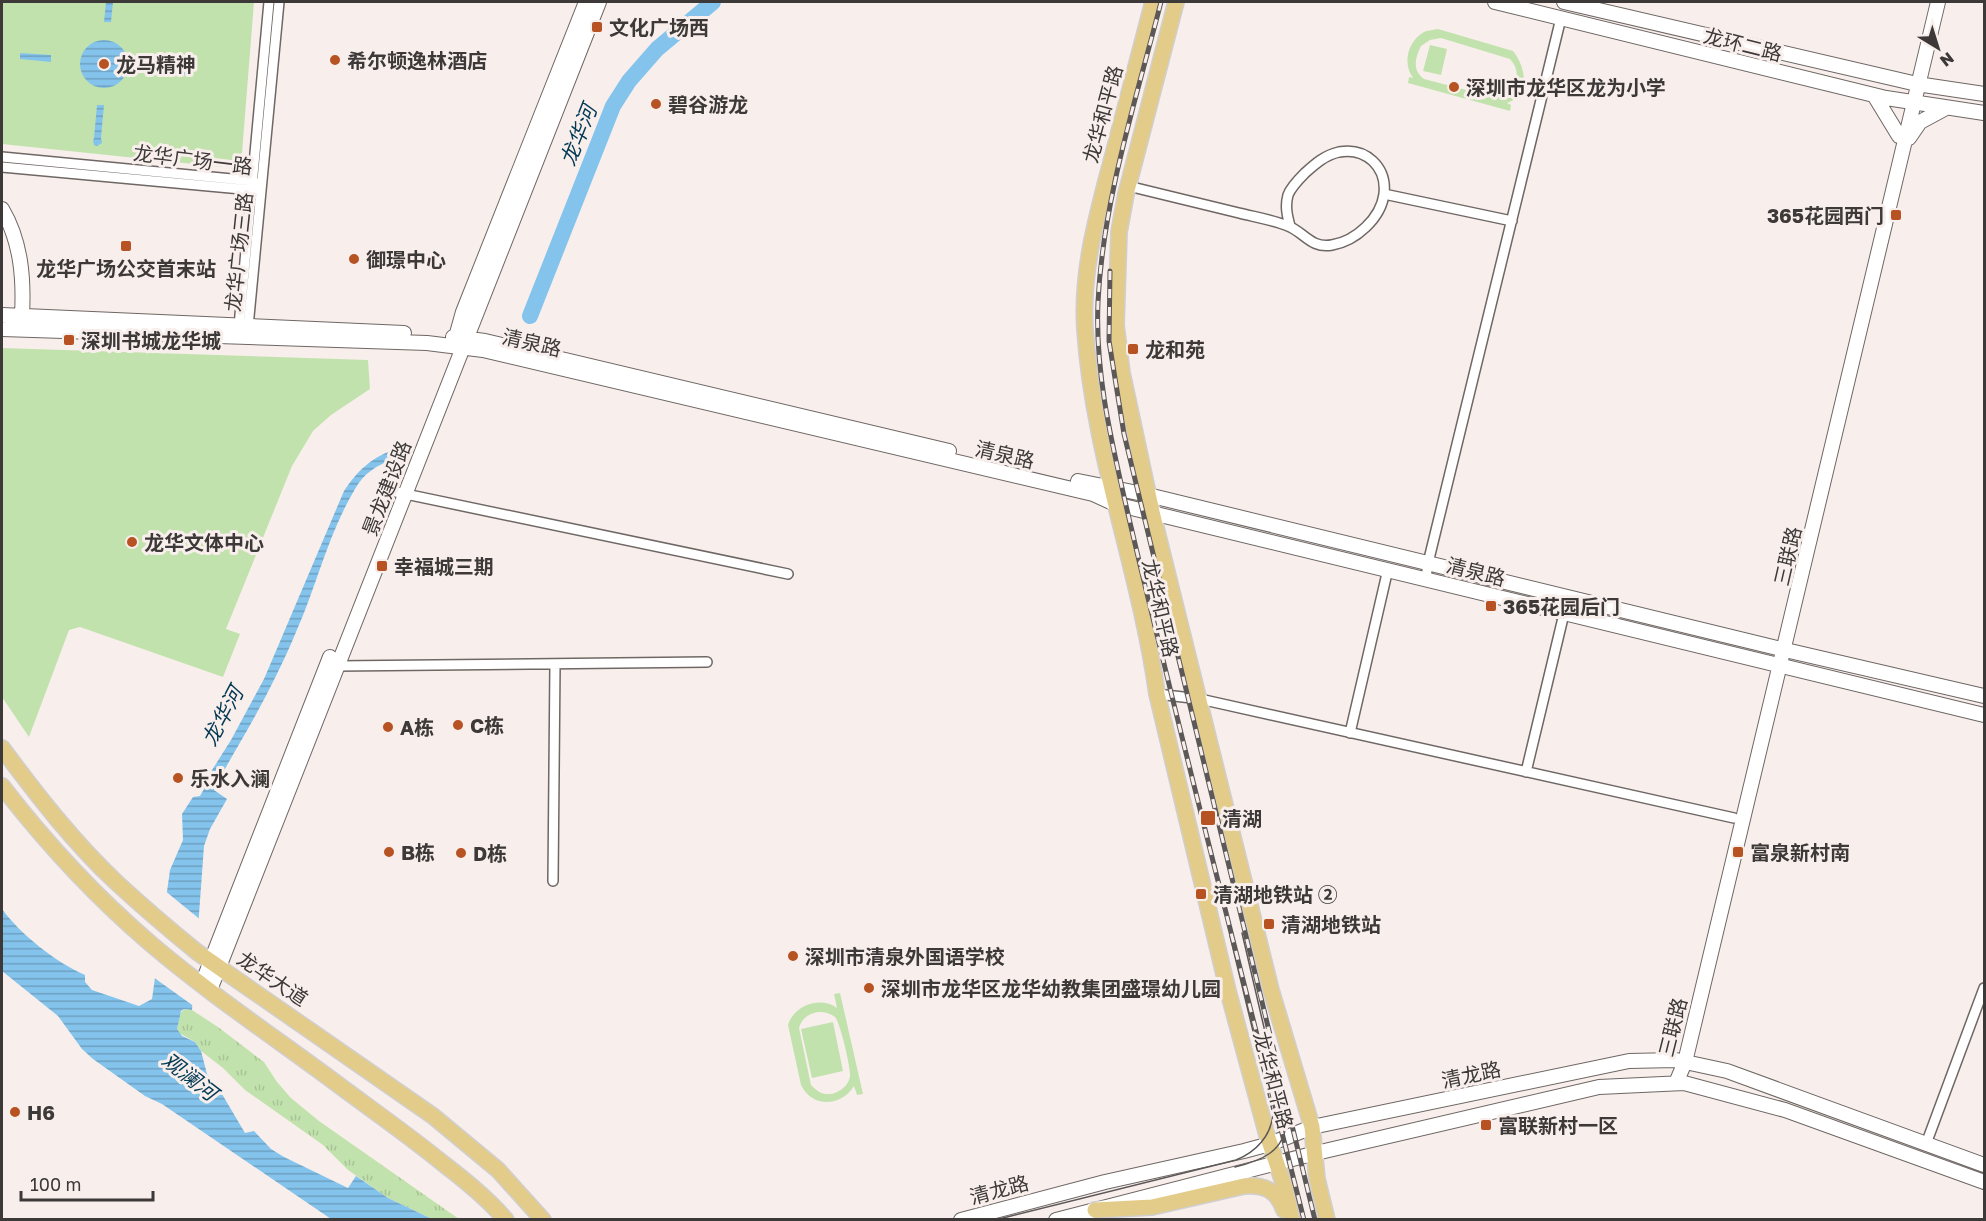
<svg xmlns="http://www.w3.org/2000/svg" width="1986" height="1221" viewBox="0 0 1986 1221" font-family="'Golos Text','Noto Sans SC',sans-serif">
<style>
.grass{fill:url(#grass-tufts)}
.park{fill:#c2e2ad;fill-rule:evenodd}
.water{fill:url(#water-rules)}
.pier{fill:#f8efec}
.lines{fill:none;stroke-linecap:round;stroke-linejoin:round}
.river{stroke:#84c4ec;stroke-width:16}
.street-casing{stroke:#6e6764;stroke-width:12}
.secondary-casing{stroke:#6e6764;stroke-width:16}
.primary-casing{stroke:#d0cfcf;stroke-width:18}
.street{stroke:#fff;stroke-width:9}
.secondary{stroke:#fff;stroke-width:14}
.primary{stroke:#e3cc89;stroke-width:15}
.tram{stroke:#5c5857;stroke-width:1.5}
.rail-casing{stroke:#5c5857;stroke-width:5}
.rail{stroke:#f8efec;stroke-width:3;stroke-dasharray:9;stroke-linecap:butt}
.poi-dot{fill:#b75223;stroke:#f8efec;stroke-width:2}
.labels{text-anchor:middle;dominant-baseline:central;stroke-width:6;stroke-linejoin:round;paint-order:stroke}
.poi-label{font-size:20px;font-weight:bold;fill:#3c3938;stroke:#f8efec;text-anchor:start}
.street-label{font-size:20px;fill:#3c3938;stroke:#f8efec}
.water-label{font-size:21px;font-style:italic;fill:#033954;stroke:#f8efec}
</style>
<defs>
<pattern id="grass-tufts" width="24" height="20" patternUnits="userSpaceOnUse" patternTransform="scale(1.5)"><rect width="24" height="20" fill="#c2e2ad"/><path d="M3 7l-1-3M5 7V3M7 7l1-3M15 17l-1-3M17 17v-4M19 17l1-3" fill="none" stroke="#a8c396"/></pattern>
<pattern id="water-rules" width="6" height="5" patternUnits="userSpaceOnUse" patternTransform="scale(1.5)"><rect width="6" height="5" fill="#84c4ec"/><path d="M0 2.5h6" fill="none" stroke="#6da0c0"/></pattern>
</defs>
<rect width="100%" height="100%" fill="#f8efec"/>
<path class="grass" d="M184,1009L192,1010L218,1027L264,1062L277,1082L291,1098L319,1121L459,1219H432L388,1198L348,1170L323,1145L245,1090L223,1068L201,1051L195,1042L179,1033L177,1029L179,1015Z"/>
<path class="park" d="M2,2H254L242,153L222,167L2,144Z
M1438,29L1513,51C1526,67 1531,95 1507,103L1511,105L1510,111L1408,83L1409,77L1413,78C1402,63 1408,41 1424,32C1428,30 1434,30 1438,29ZM1441,38L1510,59C1520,70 1518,81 1510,92L1497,98L1424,79C1412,70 1415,58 1421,46L1430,40Z
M1430,45L1447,49L1441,75L1423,71Z
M2,348L368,360L370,389L331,415L313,431L292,466L226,629L240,634L223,677L80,627L69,630L29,737L2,697Z
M840,993L863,1094L857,1095L854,1086C841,1107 812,1108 801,1085L788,1025C794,1005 821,996 837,1008L834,994ZM818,1012C824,1012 830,1013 835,1017C840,1022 851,1069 850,1076C849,1086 837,1095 827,1094C820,1094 815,1089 811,1085L799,1028C802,1018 808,1014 818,1012Z
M833,1022L843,1071L812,1078L801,1029Z"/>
<path class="water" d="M106,2H113L111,22H104Z
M80 64a24 24 0 1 1 48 0a24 24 0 1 1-48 0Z
M20,53L51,55V62L20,59Z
M158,66L189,68L188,75L157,72Z
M97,105H104L101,138L102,143L97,146L94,145L93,141L94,138Z
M396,449L393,459C376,466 364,473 355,489C328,534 317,585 296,632C284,661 269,691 254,718C241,742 226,765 214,790L227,799L210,829L204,846L192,1010L184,1009L181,1011L177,1029L182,1036L195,1042L201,1051L207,1074L219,1089L245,1133L254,1131L271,1149L284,1157L348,1188L356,1176L388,1198L432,1219H331L162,1104L145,1096L93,1059L82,1049L58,1016L2,971V909C20,934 57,963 85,975V982L92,990L139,1006L152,999L170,870L183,840L182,814L193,797L200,796L209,780L207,778L231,740L264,679L344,491C358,470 372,457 396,449Z"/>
<path class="pier" d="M164,890L202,921L195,1007L153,977Z"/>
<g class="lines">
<path class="river" d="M530,316L613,106L629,81L657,49L713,2"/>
<defs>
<path id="street" d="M2,157L253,181L258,184
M2,167L252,190L256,189
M1128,186C1165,195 1202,204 1239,213C1255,217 1273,220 1288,226C1304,232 1311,249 1332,245C1356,241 1381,218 1384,194C1387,167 1366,147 1339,152C1325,155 1315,164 1305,173C1299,179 1291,187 1288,195C1285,206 1287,215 1290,226
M1384,194L1512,221
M239,326L269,2
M248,327L279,2
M396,492L788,574
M1426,578L1428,563L1561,18
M337,666L707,662
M1157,694L1200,699L1734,818
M1350,733L1388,569
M1526,772L1568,597
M553,881L555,664
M1926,1144L1984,988"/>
<path id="secondary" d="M1495,2L1886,98L1984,113
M1564,2L1917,84L1984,94
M1874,95L1899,136
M1909,138L1920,122L1946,108
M2,209C21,241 24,278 22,315
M2,315L404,333
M2,329L427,343L483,350L1093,494L1115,504L1984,715
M453,337L485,341L949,451
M454,344L463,312L586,2
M1078,481L1148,495L1777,648L1984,696
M202,984L330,657
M210,990L599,2
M1676,1083L1685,1062L1938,2
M961,1220L1105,1182L1244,1151L1270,1144L1312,1127L1629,1061L1676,1060L1727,1071L1984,1165
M1056,1220L1316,1153L1599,1087L1684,1083L1785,1110L1984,1182"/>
<path id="primary" d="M1153,2C1140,53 1126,104 1113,155C1098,212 1081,270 1085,329C1093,454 1140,571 1157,694L1228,991L1267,1135L1285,1188L1292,1220
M1176,2L1126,194L1119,232L1116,325L1122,373L1152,512L1271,990L1312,1127L1317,1179L1327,1220
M2,748C37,795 74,843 117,883C143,907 170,930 197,952L433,1116L498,1170L543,1220
M2,786C46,843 96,897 151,944C211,995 277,1039 340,1086C375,1112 411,1137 445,1165C466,1181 488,1199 506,1220
M1095,1210L1152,1207L1244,1186C1264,1184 1277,1190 1284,1210"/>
</defs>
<use href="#street" class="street-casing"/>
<use href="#secondary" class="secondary-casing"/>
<use href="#primary" class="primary-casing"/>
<use href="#street" class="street"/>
<use href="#secondary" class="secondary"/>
<use href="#primary" class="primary"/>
<path class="tram" d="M1235,1167C1260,1161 1285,1152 1286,1122L1242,933
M995,1220L1236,1160C1256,1152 1271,1136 1273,1114L1230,936"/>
<defs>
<path id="rail" d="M1161,2C1136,100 1103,200 1098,302C1095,370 1110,435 1125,501C1136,549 1148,598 1160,647C1206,838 1256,1029 1304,1220
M1110,271L1109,341L1124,434L1315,1220"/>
</defs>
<use href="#rail" class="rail-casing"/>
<use href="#rail" class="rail"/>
</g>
<g class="poi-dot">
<rect x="591" y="21" width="12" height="12" rx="3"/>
<circle cx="335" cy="60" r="6"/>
<circle cx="104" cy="64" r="6"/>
<circle cx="1454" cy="87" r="6"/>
<circle cx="656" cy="104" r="6"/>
<rect x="1890" y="209" width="12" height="12" rx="3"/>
<rect x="120" y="240" width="12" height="12" rx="3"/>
<circle cx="354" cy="259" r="6"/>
<rect x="63" y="334" width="12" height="12" rx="3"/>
<rect x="1127" y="343" width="12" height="12" rx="3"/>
<circle cx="132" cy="542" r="6"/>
<rect x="376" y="560" width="12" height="12" rx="3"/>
<rect x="1485" y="600" width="12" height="12" rx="3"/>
<circle cx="458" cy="725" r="6"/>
<circle cx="388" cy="727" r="6"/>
<circle cx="178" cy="778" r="6"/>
<rect x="1200" y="810" width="16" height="16" rx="3"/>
<circle cx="389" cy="852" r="6"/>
<rect x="1732" y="846" width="12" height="12" rx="3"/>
<circle cx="461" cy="853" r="6"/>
<rect x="1195" y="888" width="12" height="12" rx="3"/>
<rect x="1263" y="918" width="12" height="12" rx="3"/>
<circle cx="793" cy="956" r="6"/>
<circle cx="869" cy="988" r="6"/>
<circle cx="15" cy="1112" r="6"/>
<rect x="1480" y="1119" width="12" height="12" rx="3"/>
</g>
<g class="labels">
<g class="poi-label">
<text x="609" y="27">文化广场西</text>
<text x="347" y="60">希尔顿逸林酒店</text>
<text x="116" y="64">龙马精神</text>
<text x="1466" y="87">深圳市龙华区龙为小学</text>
<text x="668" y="104">碧谷游龙</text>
<text x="1884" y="215" text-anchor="end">365花园西门</text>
<text x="366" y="259">御璟中心</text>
<text x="126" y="268" text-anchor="middle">龙华广场公交首末站</text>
<text x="81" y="340">深圳书城龙华城</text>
<text x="1145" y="349">龙和苑</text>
<text x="144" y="542">龙华文体中心</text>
<text x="394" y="566">幸福城三期</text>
<text x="1503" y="606">365花园后门</text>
<text x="470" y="725">C栋</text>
<text x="400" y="727">A栋</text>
<text x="190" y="778">乐水入澜</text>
<text x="1222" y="818">清湖</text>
<text x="401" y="852">B栋</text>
<text x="1750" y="852">富泉新村南</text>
<text x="473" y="853">D栋</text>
<text x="1213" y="894">清湖地铁站 ②</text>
<text x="1281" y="924">清湖地铁站</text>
<text x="805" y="956">深圳市清泉外国语学校</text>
<text x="881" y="988">深圳市龙华区龙华幼教集团盛璟幼儿园</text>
<text x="27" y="1112">H6</text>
<text x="1498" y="1125">富联新村一区</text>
</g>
<g class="street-label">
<text transform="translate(1743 44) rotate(14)">龙环二路</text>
<text transform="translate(1102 114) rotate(-75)">龙华和平路</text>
<text transform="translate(193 159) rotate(7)">龙华广场一路</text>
<text transform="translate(238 252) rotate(-84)">龙华广场三路</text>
<text transform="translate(532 342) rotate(13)">清泉路</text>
<text transform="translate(1005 454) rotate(13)">清泉路</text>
<text transform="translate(386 488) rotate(-69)">景龙建设路</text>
<text transform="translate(1787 556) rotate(-77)">三联路</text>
<text transform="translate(1476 571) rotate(14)">清泉路</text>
<text transform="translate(1161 608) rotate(77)">龙华和平路</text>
<text transform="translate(273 978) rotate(34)">龙华大道</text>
<text transform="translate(1672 1027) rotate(-76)">三联路</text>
<text transform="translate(1471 1074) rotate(-12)">清龙路</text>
<text transform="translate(1274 1080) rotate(75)">龙华和平路</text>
<text transform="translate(999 1189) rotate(-15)">清龙路</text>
</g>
<g class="water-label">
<text transform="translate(578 135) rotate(-68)">龙华河</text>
<text transform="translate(222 716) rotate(-62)">龙华河</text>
<text transform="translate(190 1076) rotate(38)">观澜河</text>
</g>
</g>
<rect width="1986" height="1221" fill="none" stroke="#3c3938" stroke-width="6"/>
<g transform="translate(1938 48) rotate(142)" stroke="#f8efec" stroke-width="4.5" paint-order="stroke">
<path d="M0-4.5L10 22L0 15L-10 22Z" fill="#3c3938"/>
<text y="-9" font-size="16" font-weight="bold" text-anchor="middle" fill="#3c3938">N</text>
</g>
<path d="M21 1191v9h132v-9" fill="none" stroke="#3c3938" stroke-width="3"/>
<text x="30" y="1191" font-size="18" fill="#3c3938" stroke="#f8efec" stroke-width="4.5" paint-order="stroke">100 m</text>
</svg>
